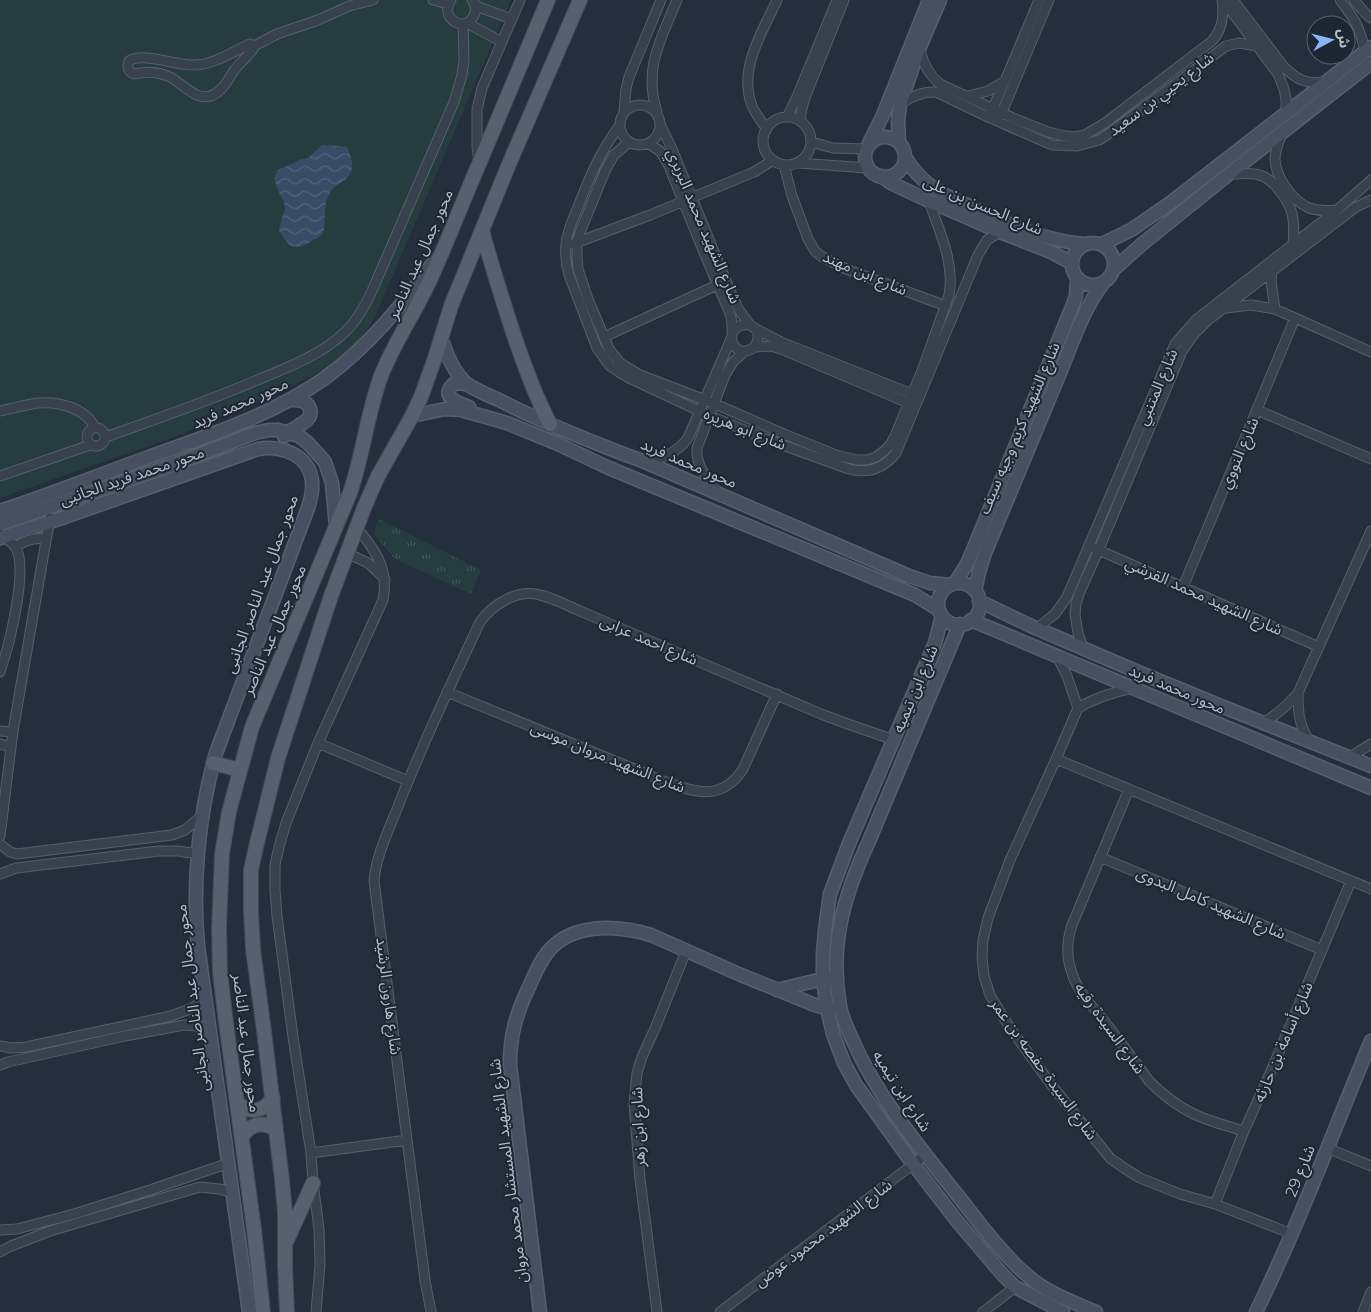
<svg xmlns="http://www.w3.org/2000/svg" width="1371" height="1312" viewBox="0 0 1371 1312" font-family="Montserrat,'Noto Sans Arabic',sans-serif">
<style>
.grass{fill:#263c3f}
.park{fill:url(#park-tufts)}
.water{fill:url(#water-waves)}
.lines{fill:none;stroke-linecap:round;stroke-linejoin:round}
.street-casing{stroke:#565f6c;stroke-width:11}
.secondary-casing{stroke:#565f6c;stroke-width:15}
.primary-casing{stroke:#414a57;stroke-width:16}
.street{stroke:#38414e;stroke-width:9}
.secondary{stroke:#465061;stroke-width:12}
.primary{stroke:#56606e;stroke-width:14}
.labels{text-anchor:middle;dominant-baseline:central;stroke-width:4;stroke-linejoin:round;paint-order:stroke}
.street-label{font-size:16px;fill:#b4bcc9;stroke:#1d2633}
</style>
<defs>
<pattern id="park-tufts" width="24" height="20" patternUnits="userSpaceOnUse" patternTransform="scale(1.25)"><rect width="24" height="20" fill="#263c3f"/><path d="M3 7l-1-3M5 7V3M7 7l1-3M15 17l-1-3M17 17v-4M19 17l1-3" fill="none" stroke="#435659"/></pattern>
<pattern id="water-waves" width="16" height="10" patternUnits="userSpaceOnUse" patternTransform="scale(1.25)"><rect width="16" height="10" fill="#394c67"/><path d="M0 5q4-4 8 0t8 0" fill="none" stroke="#53647b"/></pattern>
</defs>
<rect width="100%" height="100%" fill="#242f3e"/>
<path class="grass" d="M0,0H511L374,319L360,341L335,363L316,374L272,396L172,438L0,498Z"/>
<path class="park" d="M379,519L481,570L471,594L395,559L376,537L374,532Z"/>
<path class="water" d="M322,145L339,146L347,147C352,158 356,170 346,179C338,186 335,184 329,195C322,207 327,225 323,233C320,237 314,240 310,242C302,248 297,248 289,245L279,231L281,221L285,209L284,202L278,191L274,178L278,170L302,159L308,158Z"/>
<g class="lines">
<defs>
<path id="street" d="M433,0L448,4
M451,0C438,19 466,34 474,15C477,10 476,5 472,0
M1223,0L1278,74L1284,89L1286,99V114
M1233,0L1284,67C1296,79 1307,85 1324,82
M1340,0C1355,19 1360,28 1365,51
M1354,0L1365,13L1371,18
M476,6L512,19
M467,23L502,42
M250,44L254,46L253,49C248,56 241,62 235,69C230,76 226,86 219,91C199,108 184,83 168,76C155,71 146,72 134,74C128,72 127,66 129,61C142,52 176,65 191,65C213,66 231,52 250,44Z
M254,46L277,34L318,20L349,6L373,0
M920,49C923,64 929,75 940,84L1013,118L1048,132L1065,136L1075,137L1085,135L1105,123L1212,41C1223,29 1224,15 1222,0
M968,96L988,91L1005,81
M900,104C911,97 922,91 936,92L988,117L1052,145L1077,146L1099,140L1107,135L1226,46L1239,43L1257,46
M620 125a20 20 0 1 1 40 0a20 20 0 1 1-40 0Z
M624,112L626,89L629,77L661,0
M657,112C643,69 661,39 677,0
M991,112L1005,81L1039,0
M787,117L796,99L837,0
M1000,117L1049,0
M763 141a24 24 0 1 1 48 0a24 24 0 1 1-48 0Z
M800,121L802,108L806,95L844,0
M620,125C601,150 589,178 578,207C573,219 567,231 566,244C565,254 566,265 569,275L597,348L610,366L619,372L629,378L708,415L766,439L849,469C868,474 884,468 896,453L978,255L987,240L1000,232
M661,126L672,149L731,293L739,310L750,325
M767,129C761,121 754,113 751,103C739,67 763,31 777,0
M1282,133C1279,141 1275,150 1275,159C1275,177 1293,201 1309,208C1318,211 1327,211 1336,210
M629,142L614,155L605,171L579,235L577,243V258L578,269L588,299L609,349L620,363L640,375L713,403L784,434L836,455L857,460H867L876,457L884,451L890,445L895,436L923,368L949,295C955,262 939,231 929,201
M811,142L833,148L866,149
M649,144L660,151L669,166C688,214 708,263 729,311C731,316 732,321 732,326C733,334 729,342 736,348C742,354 754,351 757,342C763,326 742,317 732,333
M479,161L477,147V110L482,88L520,0
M798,163L868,168
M784,165L792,196L808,239L815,251L821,256L846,269L946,306
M1229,174C1240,174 1250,172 1260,175C1268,178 1274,183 1279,190C1294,208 1295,221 1293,244
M573,244L650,215L754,172L773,160
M1272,271L1271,281L1275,309
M1226,308L1251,305L1275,309L1371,352
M754,328L781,342L917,396
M604,337L717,285
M755,347L771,346L781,349L913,405
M1257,410L1371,459
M0,411C13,408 25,405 38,403C58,401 86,408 95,428
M87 437a9 9 0 1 1 18 0a9 9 0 1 1-18 0Z
M106,437C156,419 206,402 255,381C286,368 320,356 345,332C357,321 365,306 372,291L454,102L462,75L464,60L463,24
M645,462C663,458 677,453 688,438L731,339
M0,476L90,445
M718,493C707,478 696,467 697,448L725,375L733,362L744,352
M16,547C25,540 35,537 46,539
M1094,548L1319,647
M347,553L368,563L385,579
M1183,587L1295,318
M1037,628L1055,614L1067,597L1175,344L1197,319L1337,210L1371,180
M1083,649L1078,633L1075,614L1076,604L1079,594L1099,549L1182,351L1194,334L1207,321L1356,207L1371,200
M1057,656L1067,676L1078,708
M0,672C9,646 27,575 17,550C14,543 6,538 0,534
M447,692L666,782C697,793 722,801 743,769L777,694
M1298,693C1298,713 1299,724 1309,741
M1078,708L1056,759L1010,860L988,918L983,940L982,957L984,976L990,995L1010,1028L1050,1083L1110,1158L1124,1168L1140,1178L1180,1194L1215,1204L1292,1234
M1078,708C1095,698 1113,692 1133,688
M1263,723C1276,715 1288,705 1298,693L1371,531
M0,731L13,732
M318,743L408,781
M0,744L11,747
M1350,757L1371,744
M1056,759L1371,889
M1129,789L1072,925C1067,940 1066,955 1071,970C1076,990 1092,1006 1105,1022C1120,1042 1135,1061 1149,1081C1163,1095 1177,1106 1194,1114C1210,1122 1228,1126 1244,1131
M0,836L13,731L50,518
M0,844L10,852L17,854L172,835L185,830L203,815
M1100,857L1322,950
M0,874L16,868L159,851H178L198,854
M0,1046L11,1048L26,1047L171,1016L193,1008L205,997
M0,1065L8,1062L125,1036L184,1025L198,1026L210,1033
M1327,1148L1371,1166
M311,1153L407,1140
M1215,1204L1244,1131L1271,1071L1351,881
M0,1230L17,1229L74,1214L150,1190L229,1163
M0,1252L11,1246L50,1231L200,1187L219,1189L233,1192
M316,1312L320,1265L319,1229L313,1183L311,1153L293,1037L277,916L275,890V865L279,847L286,823L318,743L383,600C389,569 376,551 357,528
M431,1312L425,1280L374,881C376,856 388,832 397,809C422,745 451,684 480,622C493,604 517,589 540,595C554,598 568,606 580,611L821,714L845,723L894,740
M657,1312L640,1179L634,1104L637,1073L642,1057L656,1026L686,951
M720,1312L925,1155
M983,1312L1015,1287
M1363,1312L1371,1292"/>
<path id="secondary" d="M865 157a20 20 0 1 1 40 0a20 20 0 1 1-40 0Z
M899,142L898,121L900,104L919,49L940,0
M869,143L883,115L929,0
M905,157C916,175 928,186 947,196C991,215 1035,240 1084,244
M881,176L891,183L929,201L1000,232L1051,252L1072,263
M1072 264a21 21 0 1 1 42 0a21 21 0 1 1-42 0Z
M1102,244L1131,230L1169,204L1371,47
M1113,270L1141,245L1229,174L1371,63
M441,338C447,354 453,372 467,384C477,391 490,396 501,401C548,425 597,444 645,462L909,576L930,583L950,585
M467,384L455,383C438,396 458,403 469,407
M412,416L445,409L461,410L507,423L558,444L609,468L915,595L939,610
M284,436C292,426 319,422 308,405C304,399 296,400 289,400
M0,511C49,495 97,476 146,458C207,436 271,416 325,378C369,346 404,303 436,259
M0,524L175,464L255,433L269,430H278L299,436L308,443L325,462L332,483L336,526
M0,538L65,517L258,449C280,445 309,454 312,481C313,490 311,499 308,508L216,753C199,813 192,883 198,946L249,1312
M955,583L967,564L973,550L1072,307L1076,296L1077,279
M938 604a21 21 0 1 1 42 0a21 21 0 1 1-42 0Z
M975,591L979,572L985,553C1010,494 1034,434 1059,375C1072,344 1083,309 1104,282
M979,601L1031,626L1138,672L1221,706L1371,766
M942,616L935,643L850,841L830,894L825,930L823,954V980L827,1008L833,1034L844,1063L856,1085L913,1164L957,1221L1003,1275L1015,1287L1063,1312
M971,620L1371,788
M960,624L869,841C844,895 829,946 840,1006C842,1018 848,1030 853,1041C878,1098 921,1149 959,1197C981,1225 1002,1254 1029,1277C1046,1292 1075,1303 1096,1312
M777,990L814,981L831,979
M540,1312L510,1065C510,1035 516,1014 529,987C534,976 539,963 547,953C571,922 617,925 651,935L741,975L815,1005L821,1007L835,1008
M1256,1312C1299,1224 1333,1132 1371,1041"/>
<path id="primary" d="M482,230C490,261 500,292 510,323C521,357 533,392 550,424
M213,763L240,770
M237,1103C249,1114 264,1112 273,1098
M242,1137C249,1124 263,1121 275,1129
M287,1240L313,1183
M263,1312L254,1229L225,1015L220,972L219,928L222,854L229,812L252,727L350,493C363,455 367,414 381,376C394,343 414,314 429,282C447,243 462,203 479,164C502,109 525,55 548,0
M287,1312L285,1266V1212L282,1180L264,1031L253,949L251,912V870L256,847L278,758L331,596L364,508L378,476L412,416L421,397L435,358L451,306L509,164L580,0"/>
</defs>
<use href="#street" class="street-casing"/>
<use href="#secondary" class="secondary-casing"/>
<use href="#primary" class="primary-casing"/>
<use href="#street" class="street"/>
<use href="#secondary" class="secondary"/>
<use href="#primary" class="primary"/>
</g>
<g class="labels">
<g class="street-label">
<text transform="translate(1161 94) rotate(-37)">شارع يحيي بن سعيد</text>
<text transform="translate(983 205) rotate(23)">شارع الحسن بن على</text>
<text transform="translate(704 226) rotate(67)">شارع الشهيد محمد البربري</text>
<text transform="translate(420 254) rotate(-66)">محور جمال عبد الناصر</text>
<text transform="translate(865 273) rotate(23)">شارع ابن مهند</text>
<text transform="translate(1157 387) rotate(-67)">شارع المتنبي</text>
<text transform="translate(240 403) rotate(-24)">محور محمد فريد</text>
<text transform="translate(1019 428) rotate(-67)">شارع الشهيد كريم وجيه سيف</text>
<text transform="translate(745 429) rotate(22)">شارع ابو هريره</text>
<text transform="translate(1239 453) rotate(-67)">شارع النووي</text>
<text transform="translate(689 463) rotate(23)">محور محمد فريد</text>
<text transform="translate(132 476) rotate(-19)">محور محمد فريد الجانبى</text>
<text transform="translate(261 584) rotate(-70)">محور جمال عبد الناصر الجانبى</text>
<text transform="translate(1204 596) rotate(24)">شارع الشهيد محمد القرشي</text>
<text transform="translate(274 630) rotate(-67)">محور جمال عبد الناصر</text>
<text transform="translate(649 640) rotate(23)">شارع احمد عرابى</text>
<text transform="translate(915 689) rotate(-67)">شارع ابن تيميه</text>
<text transform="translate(1177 689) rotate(23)">محور محمد فريد</text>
<text transform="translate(608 757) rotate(22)">شارع الشهيد مروان موسى</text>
<text transform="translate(1211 903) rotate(23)">شارع الشهيد كامل البدوى</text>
<text transform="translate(389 996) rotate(83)">شارع هارون الرشيد</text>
<text transform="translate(192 998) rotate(-97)">محور جمال عبد الناصر الجانبى</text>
<text transform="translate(1110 1028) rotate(54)">شارع السيدة رقيه</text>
<text transform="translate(1283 1042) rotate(-67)">شارع أسامة بن حارثه</text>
<text transform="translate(247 1043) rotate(83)">محور جمال عبد الناصر</text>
<text transform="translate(1044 1069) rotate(54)">شارع السيدة حفصه بن عمر</text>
<text transform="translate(902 1091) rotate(57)">شارع ابن تيميه</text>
<text transform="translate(638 1127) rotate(-92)">شارع ابن زهر</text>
<text transform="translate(508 1171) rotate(-97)">شارع الشهيد المستشار محمد مروان</text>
<text transform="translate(1300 1171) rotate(-68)">شارع 29</text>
<text transform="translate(823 1233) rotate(-37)">شارع الشهيد محمود عوض</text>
</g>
</g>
<g transform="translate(1331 40) rotate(83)"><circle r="24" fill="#1d2633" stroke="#59626f"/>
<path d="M0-4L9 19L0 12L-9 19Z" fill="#8ab4f8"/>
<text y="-8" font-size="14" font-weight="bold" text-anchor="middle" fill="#b4bcc9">ش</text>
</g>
</svg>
